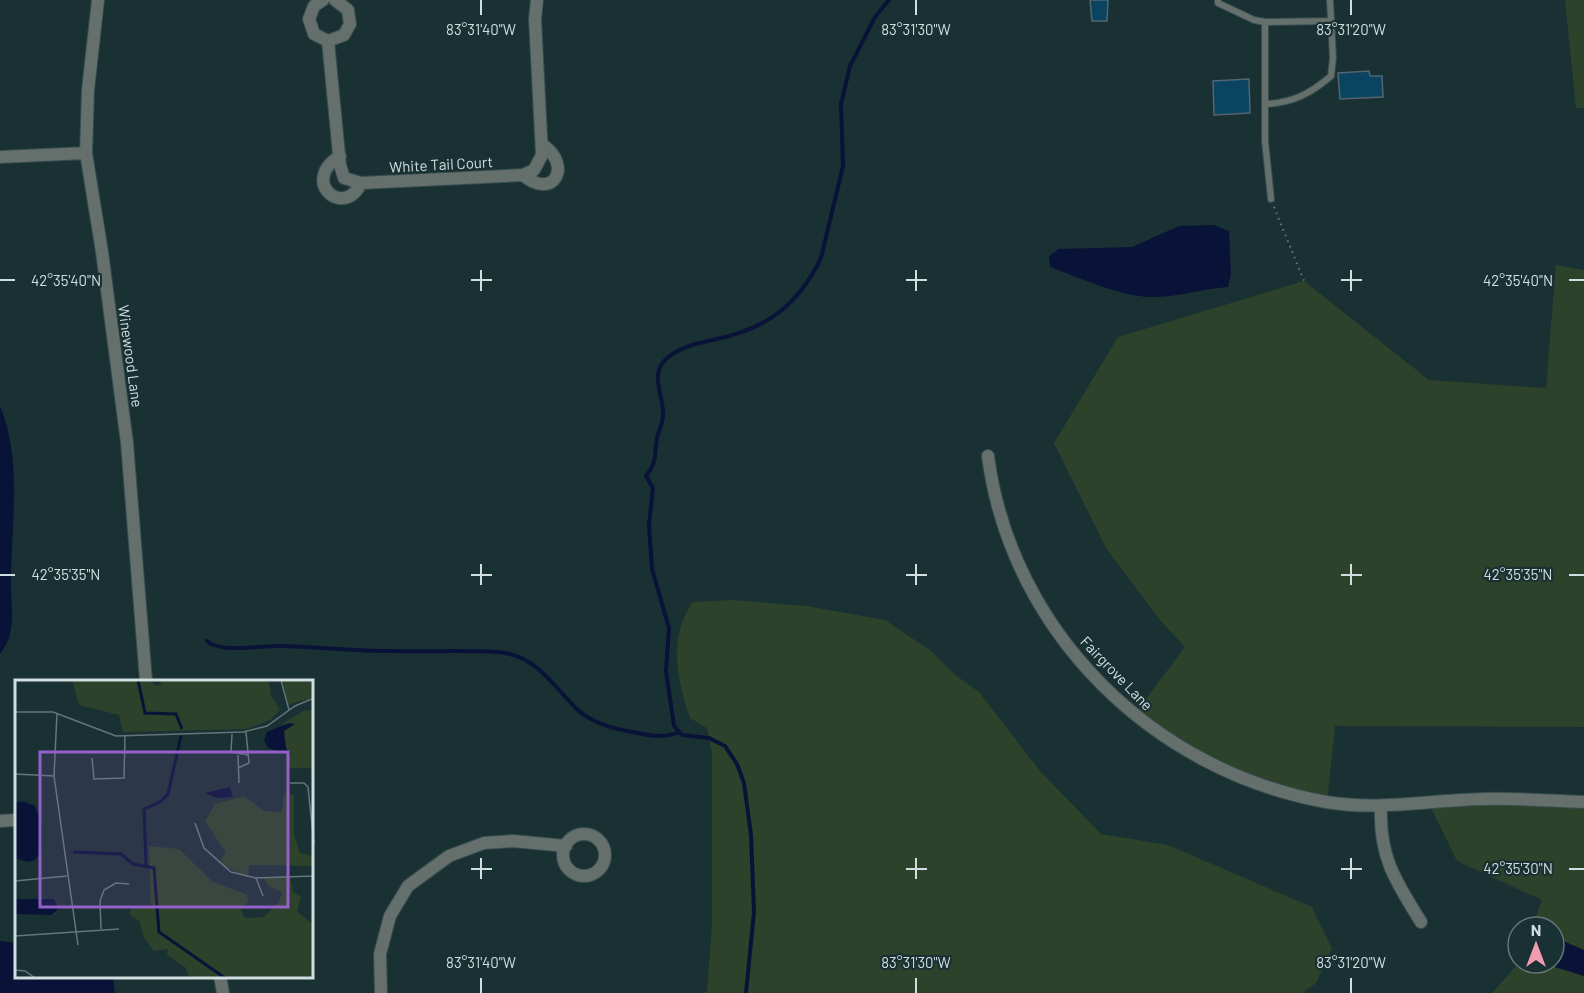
<svg xmlns="http://www.w3.org/2000/svg" width="1584" height="993" viewBox="0 0 1584 993" font-family="Barlow,sans-serif">
<style>
.green{fill:#2d422a}
.water{fill:#091338}
.lines{fill:none;stroke-linecap:round;stroke-linejoin:round}
.stream{stroke:#091338;stroke-width:4}
.building{fill:#0a4461;stroke:#526571;stroke-width:1.5}
.service-casing{stroke:#374d50;stroke-width:8}
.minor-casing{stroke:#374d50;stroke-width:14}
.path{stroke:#66797c;stroke-width:2;stroke-dasharray:1.5 4.5;stroke-linecap:butt}
.service{stroke:#656f6c;stroke-width:6}
.minor{stroke:#656f6c;stroke-width:12}
.ticks{fill:none;stroke:#d0dee0;stroke-width:2}
.labels{text-anchor:middle;dominant-baseline:central;stroke-width:4.5;stroke-linejoin:round;paint-order:stroke}
.street-label{font-size:15px;fill:#d0dee0;stroke:#1a3134}
.inset-river{fill:none;stroke:#091338;stroke-width:3}
.inset-road{fill:none;stroke:#637679;stroke-width:1.5}
.view{fill:#9461c9;fill-opacity:0.15;stroke:#9461c9;stroke-width:3}
.inset-edge{fill:none;stroke:#d0dee0;stroke-width:3}
.ticks-label{font-size:15px;text-anchor:middle;fill:#d0dee0;stroke:#1a3134;stroke-width:4.5;stroke-linejoin:round;paint-order:stroke}
</style>
<rect width="100%" height="100%" fill="#1a3134"/>
<path class="green" d="M1565,0H1584V108H1576Z
M1556,265L1584,270V727L1335,726L1327,802L1268,789L1134,715L1185,647L1160,620L1106,548L1054,443L1118,337L1304,281L1429,380L1546,388Z
M732,600L806,606L885,620L931,651L954,674L979,692L1040,771L1101,834L1168,845L1312,907L1332,949L1316,983L1302,993H705L707,991L712,926V753L707,728L690,718C677,681 668,635 693,602Z
M1584,802V993H1492L1519,963H1554V927H1532L1542,900L1457,861L1429,804Z"/>
<path class="water" d="M1214,225L1229,231L1231,274L1228,287C1201,289 1176,298 1149,297C1115,295 1081,278 1050,267L1049,256L1059,249L1132,247L1179,226Z
M0,406C23,462 11,524 11,583C11,600 14,617 10,634C9,641 4,648 0,654Z
M1554,937L1584,950V976L1555,967Z
M0,941L16,943V976L113,977L115,993H0Z"/>
<g class="lines">
<path class="stream" d="M207,641C219,654 264,645 282,646C319,647 355,651 392,651C427,652 462,650 497,652C538,655 552,686 579,711C595,725 618,730 638,733C651,736 667,738 679,732
M746,993L754,912L751,835L744,783L737,764L725,746L709,738L682,735L674,726L666,671L669,628L652,569L649,525L653,488L646,476C658,460 654,455 657,438C659,430 663,423 663,415C664,396 649,375 666,359C680,346 700,343 717,339C768,328 798,305 821,258L843,166L841,104L850,66L875,17L889,0"/>
</g>
<path class="building" d="M1090,0H1108L1107,21H1092Z
M1369,71L1370,76H1382L1383,97L1340,99L1338,73Z
M1249,79L1250,113L1214,115L1213,81Z"/>
<g class="lines">
<defs>
<path id="service" d="M1218,0V3L1254,20L1265,22L1329,21
M1265,22V141L1271,199
M1265,104C1292,103 1310,94 1331,76L1333,58L1330,0"/>
<path id="minor" d="M98,0L88,90L86,153L102,252L127,443L146,681
M323,0L314,6L309,19L314,34L328,41L344,35L350,24L348,10L335,0
M328,41L340,165L344,178L361,183L523,175L534,170L542,155L535,19L537,0
M340,156C299,181 344,220 361,183
M0,157L86,153
M523,175C553,201 573,166 543,145
M988,456C1011,632 1153,771 1326,802C1381,811 1429,800 1484,799C1517,798 1551,801 1584,802
M1381,808C1379,857 1396,882 1421,922
M0,821L16,820
M563 855a21 21 0 1 1 42 0a21 21 0 1 1-42 0Z
M220,976L223,993
M381,993L380,954L390,916L408,886L449,856L484,843L513,841L566,846"/>
</defs>
<use href="#service" class="service-casing"/>
<use href="#minor" class="minor-casing"/>
<path class="path" d="M1274,207L1304,281"/>
<use href="#service" class="service"/>
<use href="#minor" class="minor"/>
</g>
<path class="ticks" d="M481,0V15M916,0V15M1351,0V15M481,270V291M916,270V291M1351,270V291M0,280H15M471,280H492M906,280H927M1341,280H1362M1569,280H1584M481,564V585M916,564V585M1351,564V585M0,575H15M471,575H492M906,575H927M1341,575H1362M1569,575H1584M481,858V879M916,858V879M1351,858V879M471,869H492M906,869H927M1341,869H1362M1569,869H1584M481,978V993M916,978V993M1351,978V993"/>
<g class="labels">
<g class="street-label">
<text transform="translate(441 164) rotate(-3)">White Tail Court</text>
<text transform="translate(131 356) rotate(82)">Winewood Lane</text>
<text transform="translate(1117 673) rotate(46)">Fairgrove Lane</text>
</g>
</g>
<g transform="translate(15 680)">
<rect width="298" height="298" fill="#1a3134"/>
<path d="M57,0H133L142,6L148,3L137,0H254L256,16L265,30L255,40L231,49L108,52L104,35L64,25ZM268,0H298V17L273,25ZM298,30V92L295,88H272L268,43L288,31ZM269,113L279,115V155L285,173L298,176V186L234,185L233,197L203,183L211,173L190,141L200,124L229,116L249,131L267,132ZM134,166L164,169L198,202L231,214L234,220L226,230L230,238L249,237L263,223L267,212L253,206L249,197H275L278,212L286,217L282,231L298,245V298H175L170,287L152,275L153,269L139,271L129,258L125,242L114,234L116,229L136,227Z" fill="#2d422a"/>
<path d="M274,43L280,44L269,51L271,68L276,75L253,68L249,60L252,52ZM215,107L218,117L202,118L190,113ZM7,121L20,126L27,145V171L20,180L12,182L0,178V123ZM0,219H39L43,229L36,235L0,234Z" fill="#091338"/>
<path class="inset-river" d="M123,0L130,33L161,34L167,49M58,172L106,174L118,184L139,188L144,252L210,298M131,185L129,129L145,122L153,114L166,56"/>
<path class="inset-road" d="M266,0L274,30M0,32H38L101,56L228,52L252,46L280,26L299,18M42,33L39,96L63,265M217,54L216,72L233,75M223,75L224,103M77,78L79,99L109,98L110,56M223,88L234,83L231,52M0,94L39,96M275,103H289L293,107L299,164M180,143L189,168L216,192L241,198L299,196M241,198L248,216M0,201L52,196M86,249L85,221L89,210L101,203L114,204M0,256L104,249M0,290L10,291L20,298"/>
<path class="view" d="M25,72H273V227H25Z"/>
<rect width="298" height="298" class="inset-edge"/>
</g>
<g class="ticks-label">
<text x="481" y="35">83°31'40"W</text>
<text x="916" y="35">83°31'30"W</text>
<text x="1351" y="35">83°31'20"W</text>
<text x="66" y="286">42°35'40"N</text>
<text x="1518" y="286">42°35'40"N</text>
<text x="66" y="580">42°35'35"N</text>
<text x="1518" y="580">42°35'35"N</text>
<text x="1518" y="874">42°35'30"N</text>
<text x="481" y="968">83°31'40"W</text>
<text x="916" y="968">83°31'30"W</text>
<text x="1351" y="968">83°31'20"W</text>
</g>
<g transform="translate(1536 945)"><circle r="28" fill="#1a3134" stroke="#637679" stroke-width="1.5"/>
<path d="M0-4.5L10 22L0 15L-10 22Z" fill="#f29ab0"/>
<text y="-9" font-size="16" font-weight="bold" text-anchor="middle" fill="#d0dee0">N</text>
</g>
</svg>
